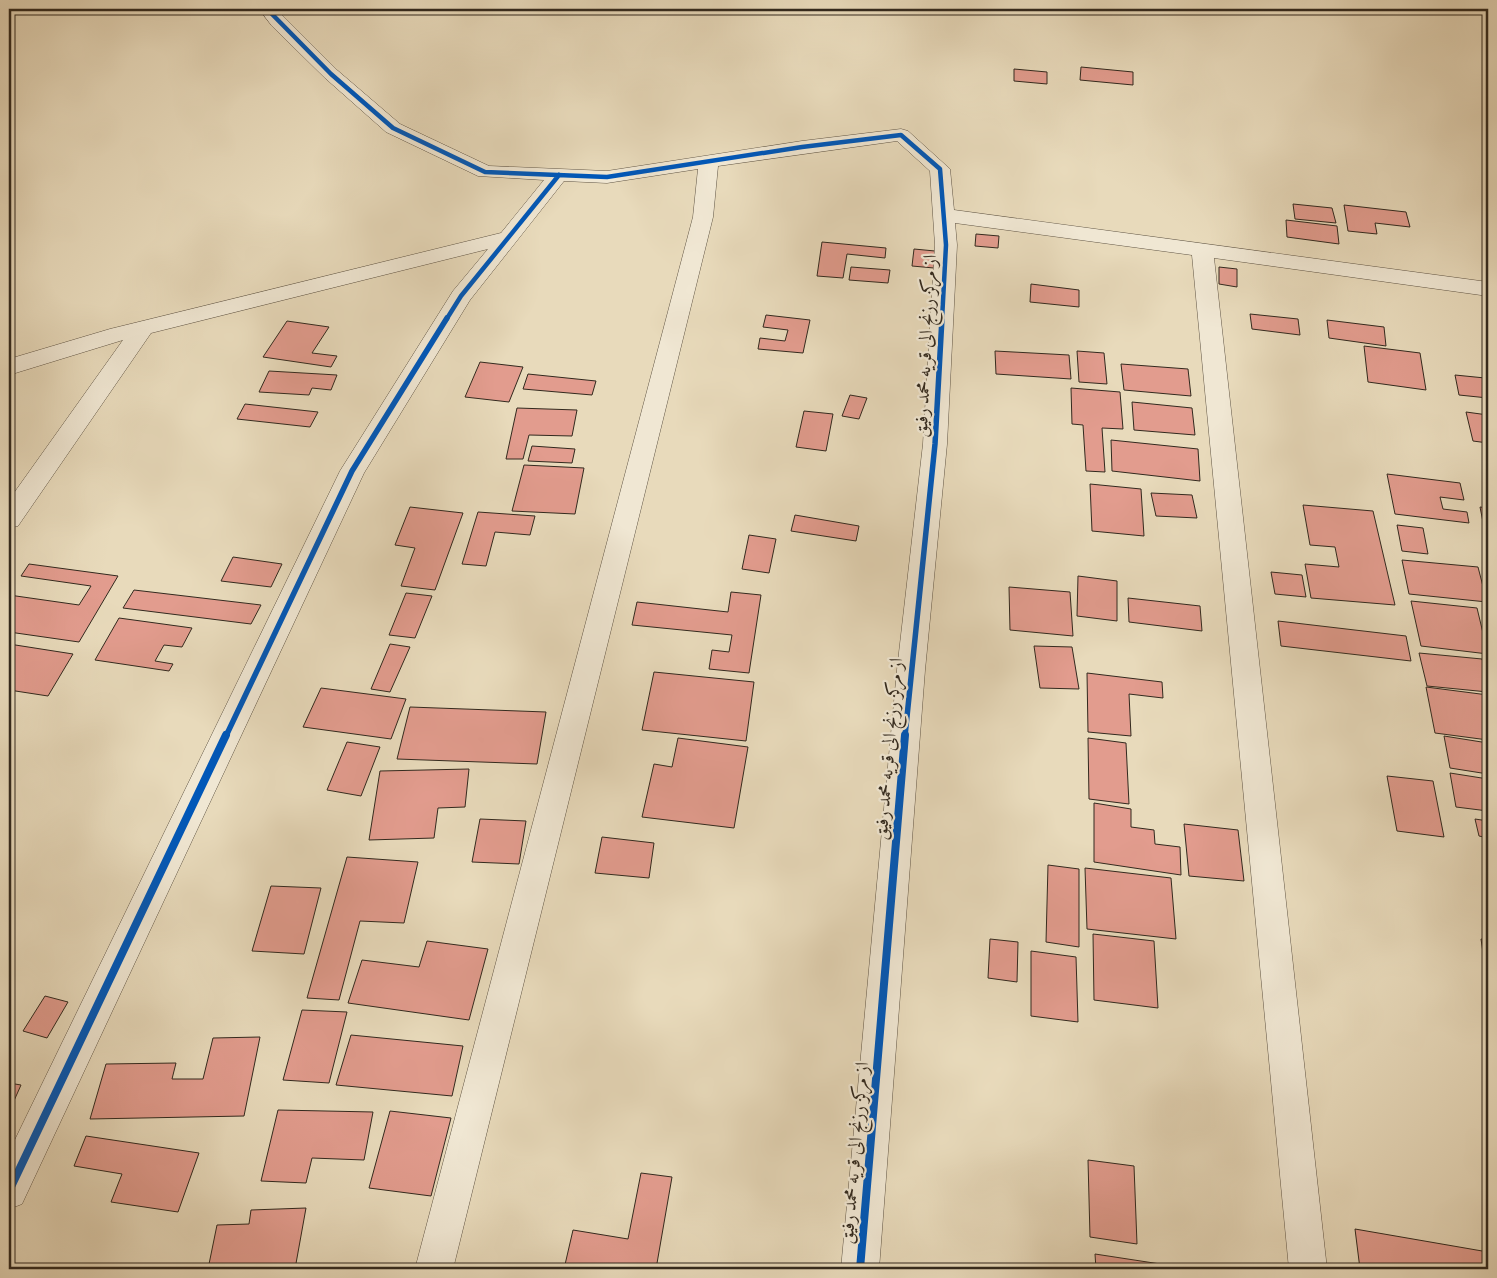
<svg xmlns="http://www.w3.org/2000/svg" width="1497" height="1278" viewBox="0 0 1497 1278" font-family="'IM FELL DW Pica',Amiri,serif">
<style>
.building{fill:#e29c8e;stroke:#32291e}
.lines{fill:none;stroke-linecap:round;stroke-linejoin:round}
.minor-casing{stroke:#605545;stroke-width:1}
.minor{fill:#f0e7d3;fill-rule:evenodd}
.cycleway-far2-casing{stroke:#f0e7d3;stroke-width:7}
.cycleway-far1-casing{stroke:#f0e7d3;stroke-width:9}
.cycleway-casing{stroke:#f0e7d3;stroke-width:11}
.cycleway-far2{stroke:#0057b8;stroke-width:4.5}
.cycleway-far1{stroke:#0057b8;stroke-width:5.5}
.cycleway{stroke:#0057b8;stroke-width:8}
.labels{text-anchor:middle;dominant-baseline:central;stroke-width:4.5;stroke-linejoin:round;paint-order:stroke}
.street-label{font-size:19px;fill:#32291e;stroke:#f0e7d3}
</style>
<rect width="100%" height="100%" fill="#e8dabb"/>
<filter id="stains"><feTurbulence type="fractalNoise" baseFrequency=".004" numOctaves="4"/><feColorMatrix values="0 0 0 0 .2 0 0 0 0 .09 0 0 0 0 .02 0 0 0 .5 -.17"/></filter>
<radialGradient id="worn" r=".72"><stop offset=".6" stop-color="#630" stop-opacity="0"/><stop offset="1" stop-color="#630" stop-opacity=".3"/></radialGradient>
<path class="building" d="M1081,67L1133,72V85L1080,80Z
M1014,69L1047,72V84L1014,81Z
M1293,204L1332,208L1336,223L1295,219Z
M1344,205L1406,212L1410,227L1375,223L1377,234L1348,231Z
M1286,220L1337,226L1339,244L1287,237Z
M976,234L999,236L998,248L975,246Z
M822,242L886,248L885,258L847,254L843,278L817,276Z
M914,249L935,251L934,268L912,266Z
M851,267L890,270L888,283L849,280Z
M1219,267L1237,269V287L1219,284Z
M1031,284L1079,290V307L1030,302Z
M1250,314L1298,319L1300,335L1252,329Z
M766,315L810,320L803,353L758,349L760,338L785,341L788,330L763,327Z
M1327,320L1384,327L1386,346L1329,338Z
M287,321L329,327L312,353L337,356L331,367L263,357Z
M1364,346L1420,353L1426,390L1368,382Z
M995,351L1069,355L1071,379L996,374Z
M1077,351L1104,353L1107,384L1079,382Z
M480,362L523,367L509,402L465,397Z
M1121,364L1188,369L1191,396L1124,390Z
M269,371L337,375L331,390L312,388L309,395L259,392Z
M528,374L596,381L592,395L523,389Z
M1455,375L1485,378L1488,398L1459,395Z
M1071,388L1120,392L1123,429L1102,428L1105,472L1086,471L1083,425L1072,424Z
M850,395L867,398L859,419L842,416Z
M1132,402L1192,408L1195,435L1134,430Z
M245,404L318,412L310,427L237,419Z
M517,408L577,410L572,436L529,435L523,459H506Z
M804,411L833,414L826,451L796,447Z
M1466,412L1488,415V443L1473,441Z
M1111,440L1198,449L1200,481L1112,471Z
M532,446L575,449L572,463L528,461Z
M524,465L584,468L575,514L512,511Z
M1387,474L1460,483L1464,500L1440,497L1443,509L1467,512L1469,523L1395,514Z
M1090,484L1141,489L1144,536L1092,531Z
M1151,493L1192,495L1197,518L1156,516Z
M1303,505L1373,511L1395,605L1311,598L1305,564L1339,567L1335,547L1310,545Z
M410,507L463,513L435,590L401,586L415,548L395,545Z
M1480,507L1488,508V523L1483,522Z
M478,512L535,516L530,535L495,532L486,566L462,564Z
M795,515L859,526L856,541L791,531Z
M1397,525L1423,528L1428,554L1402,551Z
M749,535L776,539L769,573L742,569Z
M233,557L282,564L271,587L221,581Z
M1402,560L1478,567L1487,602L1409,594Z
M29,564L118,576L79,642L9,632V595L79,605L91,586L21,576Z
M1271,572L1302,575L1306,597L1275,594Z
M1078,576L1117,581V621L1077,616Z
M1009,587L1070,592L1073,636L1010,630Z
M134,590L261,605L251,624L123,608Z
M731,592L761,595L749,673L709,669L712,650L729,652L732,635L632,625L637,602L728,612Z
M406,593L432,596L415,638L389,635Z
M1128,598L1200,606L1202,631L1129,622Z
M1411,601L1477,608L1488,654L1421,646Z
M119,618L192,628L182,647L164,645L155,661L173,664L169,671L95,660Z
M1278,621L1406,636L1411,661L1281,646Z
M9,644L73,654L48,696L9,690Z
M390,644L410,647L390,692L371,689Z
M1034,646L1072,647L1079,689L1040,688Z
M1419,653L1482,659L1488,680V692L1427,686Z
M654,672L754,682L746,741L642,730Z
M1087,673L1162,682L1163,698L1129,694L1131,736L1088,732Z
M1426,687L1488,695V740L1435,733Z
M321,688L406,699L391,739L303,727Z
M410,707L546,712L537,764L397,759Z
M1444,736L1488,743V774L1450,768Z
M678,738L748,747L734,828L642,817L654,764L672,767Z
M1088,738L1126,743L1129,804L1089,799Z
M347,742L380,747L361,796L327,790Z
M469,769L465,807L438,808L434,838L369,840L380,771Z
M1450,773L1488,779V811L1456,807Z
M1387,776L1433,781L1444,837L1397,831Z
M1094,803L1131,809V827L1154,830L1155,844L1180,847L1181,875L1094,862Z
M480,819L526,821L519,864L472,862Z
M1475,819L1488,821V838L1479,836Z
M1184,824L1238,830L1244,881L1189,876Z
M602,837L654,843L649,878L595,873Z
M347,857L418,862L404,923L360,921L339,1000L307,998Z
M1048,865L1079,869V947L1046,942Z
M1085,868L1171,878L1176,939L1087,929Z
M271,886L321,888L304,954L252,951Z
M1093,934L1154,941L1158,1008L1094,1000Z
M990,939L1018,942L1017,982L988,978Z
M1481,939L1488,940V987Z
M427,941L488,949L469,1020L348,1003L362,960L419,967Z
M1031,951L1076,957L1078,1022L1031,1016Z
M1483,990L1488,991V1021Z
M45,996L68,1002L47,1038L23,1031Z
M302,1010L347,1012L329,1083L283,1080Z
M351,1035L463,1046L452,1096L336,1085Z
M260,1037L244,1116L90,1119L106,1064L176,1063L172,1079H203L213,1038Z
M9,1083L21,1085L9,1112Z
M278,1110L373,1112L364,1160L312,1158L306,1183L261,1181Z
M390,1111L451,1118L431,1196L369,1188Z
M86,1136L199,1153L178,1212L111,1202L122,1174L74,1166Z
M1088,1160L1134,1166L1137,1244L1090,1237Z
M641,1173L672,1177L656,1269H564L573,1230L628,1239Z
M306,1208L295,1269H208L217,1225L249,1224L251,1210Z
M1355,1229L1488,1252V1269H1360Z
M1095,1254L1193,1269H1096Z
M60,1264L91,1269H58Z"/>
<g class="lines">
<defs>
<path id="minor" d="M259,9H276L337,70L400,124L489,166L607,171L802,141L901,129L908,131L950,169L954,210L1488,282V296L1214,258L1327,1269H1289L1192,255L955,223L957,245L947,444L925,670L879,1269H841L897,670L923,444L935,245L930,171L897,141L718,166L713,217L453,1269H415L693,217L698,169L607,183L564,181L470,300L364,473L22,1204L9,1209V1152L340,471L453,291L488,249L151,333L18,526L9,528V500L123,340L9,375V359L110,329L501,233L544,180L478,176L386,132L325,78L272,26Z"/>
</defs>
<use href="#minor" class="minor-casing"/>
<use href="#minor" class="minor"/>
<defs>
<path id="cycleway-far2" d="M267,9L331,74L393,128L485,172L607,177L802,147L901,135L940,169L946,245L942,320
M446,320L461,296L559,175"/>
<path id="cycleway-far1" d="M226,736L352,471L447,318
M905,736L935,444L942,318"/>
<path id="cycleway" d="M9,1191L226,735
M860,1269L905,735"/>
</defs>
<use href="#cycleway-far2" class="cycleway-far2-casing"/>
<use href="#cycleway-far1" class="cycleway-far1-casing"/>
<use href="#cycleway" class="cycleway-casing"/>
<use href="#cycleway-far2" class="cycleway-far2"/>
<use href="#cycleway-far1" class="cycleway-far1"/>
<use href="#cycleway" class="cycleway"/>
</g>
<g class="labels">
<g class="street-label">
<text transform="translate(926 346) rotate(-87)">از مرکز رزنج الی قریه محمد رفیق</text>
<text transform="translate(889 749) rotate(-85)">از مرکز رزنج الی قریه محمد رفیق</text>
<text transform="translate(855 1153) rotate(-85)">از مرکز رزنج الی قریه محمد رفیق</text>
</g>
</g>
<rect width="1497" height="1278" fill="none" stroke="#e8dabb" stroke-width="30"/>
<rect x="10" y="10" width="1477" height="1258" fill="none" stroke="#32291e" stroke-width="2.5"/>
<rect x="15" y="15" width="1467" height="1248" fill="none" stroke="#32291e"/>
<rect width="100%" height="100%" filter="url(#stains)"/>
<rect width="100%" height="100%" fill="url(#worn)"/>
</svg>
